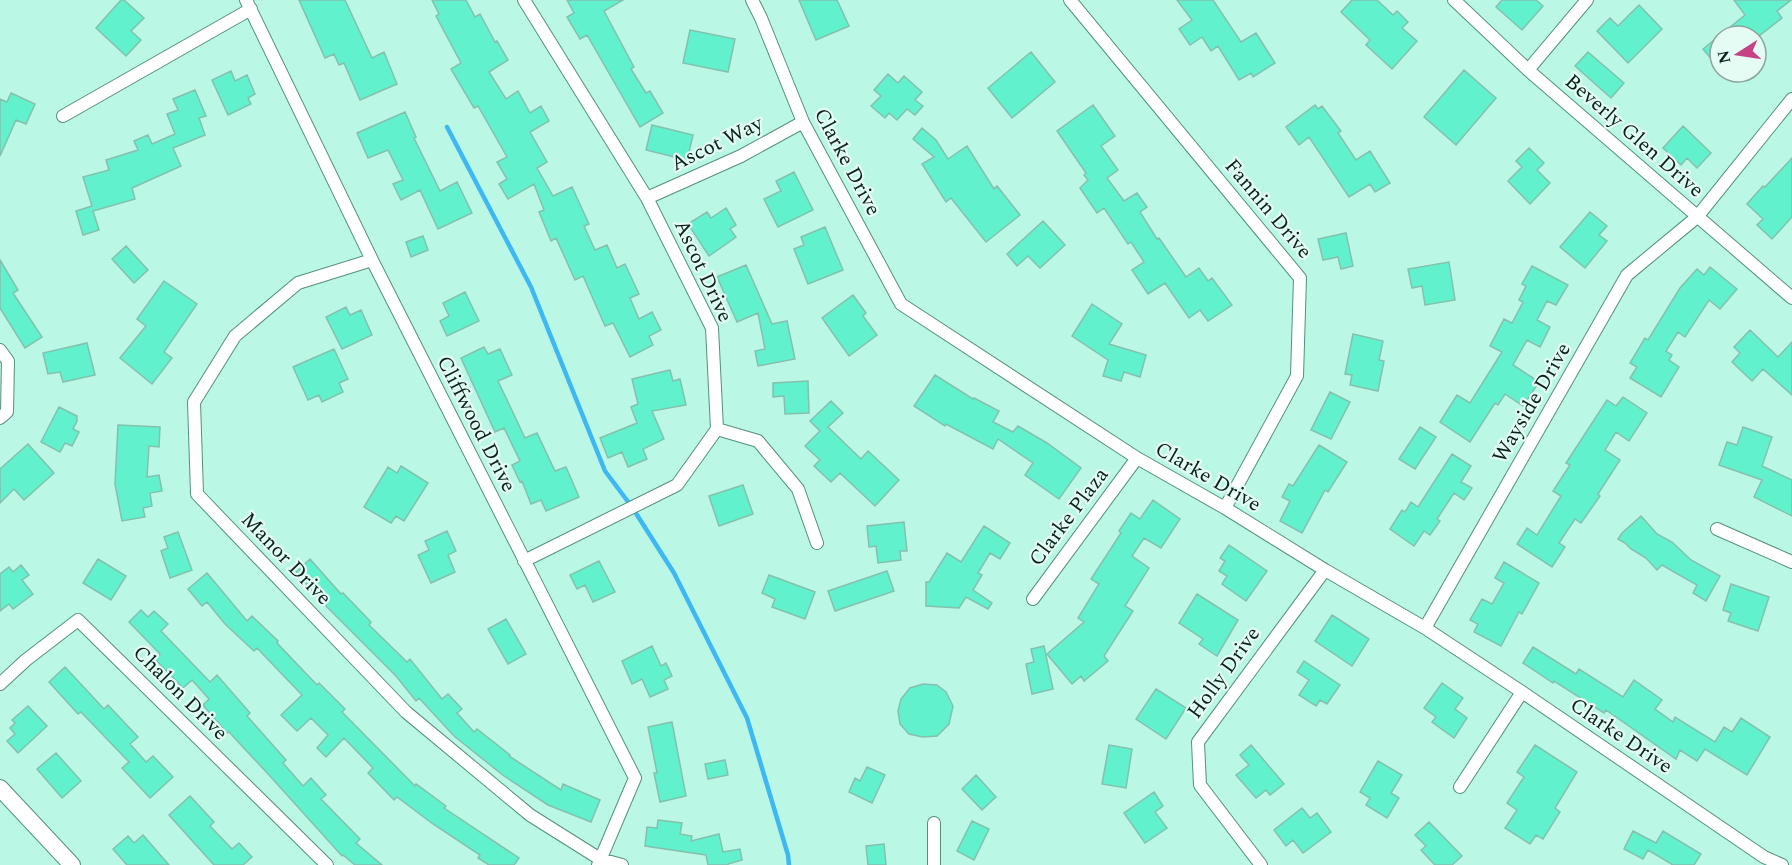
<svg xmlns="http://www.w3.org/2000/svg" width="1792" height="865" viewBox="0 0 1792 865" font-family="Spectral,serif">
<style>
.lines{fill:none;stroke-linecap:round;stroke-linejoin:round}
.stream{stroke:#3db8f3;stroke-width:4.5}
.building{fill:#61f1cd;stroke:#84c0ae;stroke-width:1.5}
.street-casing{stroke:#54907f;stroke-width:14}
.secondary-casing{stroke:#54907f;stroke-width:18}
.street{stroke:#fff;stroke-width:12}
.secondary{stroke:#fff;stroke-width:16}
.labels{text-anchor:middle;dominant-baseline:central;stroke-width:4.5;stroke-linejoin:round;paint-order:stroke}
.street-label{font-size:21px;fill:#08211b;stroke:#e4fcf4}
</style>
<rect width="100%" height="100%" fill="#baf8e5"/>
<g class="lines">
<path class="stream" d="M447,127L531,287L605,471L632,507L674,573L747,718L788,855L789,865"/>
</g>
<path class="building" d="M121,0H124L144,18L131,31L141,40L126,56L96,28Z
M299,0H345L372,58L384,52L397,84L360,100L344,63L339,65L334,54L325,58Z
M432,0H466L475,17L480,14L495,42L497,41L508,60L489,72L506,99L518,91L530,113L541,106L549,121L530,132L547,162L537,168L553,196L572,187L589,224L584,226L595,250L607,245L617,268L625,264L639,294L630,298L639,319L652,312L661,330L649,336L653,345L630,357L613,323L605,326L583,276L575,280L556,238L551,241L539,212L544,210L534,184L508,199L499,184L507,179L497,162L507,157L478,106L474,108L451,69L461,63L436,16L439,14Z
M567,0H623L604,11L634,67L631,69L646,93L650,91L663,113L640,127L587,35L580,39L567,17L574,13Z
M799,0H837L849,26L816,40Z
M1177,0H1213L1241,42L1256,33L1275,63L1253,77L1251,73L1239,80L1218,46L1211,51L1202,37L1190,45L1179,29L1192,20Z
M1352,0H1377L1393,15L1397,11L1408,22L1402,28L1417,41L1392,69L1366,45L1370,40L1341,12Z
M1502,0H1536L1543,6L1522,30L1496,7Z
M1734,0H1791L1777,11L1782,18L1759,36H1720V69L1703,49L1745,15Z
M1639,5L1662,29L1628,63L1597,31L1610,18L1618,26Z
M690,30L735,39L728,72L683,63Z
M1031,52L1055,82L1012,118L988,88Z
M1588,52L1624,83L1611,98L1575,66Z
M1464,70L1496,98L1456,145L1424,117Z
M231,71L235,81L247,75L255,94L248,98L251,104L228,115L212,80Z
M888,74L898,83L904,76L922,92L915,100L923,106L915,115L907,109L897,120L889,113L885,118L871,106L881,96L874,90Z
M195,90L206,116L199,118L205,135L173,148L181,166L132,188L135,199L93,211L99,230L83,235L76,211L92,206L83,177L109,170L106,160L138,150L134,141L148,135L152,144L175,134L167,114L178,110L173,99Z
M11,93L35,104L26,124L16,120L0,156V99L7,102Z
M1093,105L1115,136L1101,146L1118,170L1107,178L1124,201L1137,193L1147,207L1140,212L1157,239L1159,238L1186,277L1199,268L1208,281L1212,278L1232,305L1208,321L1200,310L1189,318L1165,283L1148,294L1132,270L1144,262L1131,242L1128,244L1104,208L1097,213L1080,188L1088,180L1084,175L1086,173L1057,131Z
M1315,105L1318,109L1322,106L1341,131L1338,133L1356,160L1370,151L1390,183L1375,192L1370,184L1349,197L1309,137L1299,145L1286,127Z
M405,112L416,137L414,138L440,191L457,182L472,213L438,229L420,190L401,200L393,184L403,180L388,150L368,158L357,133Z
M652,125L693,135L687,160L646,150Z
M1683,126L1711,153L1697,168L1687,158L1681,165L1663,148Z
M922,128L936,140L948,159L967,146L994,189L997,186L1020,215L986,242L951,198L946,202L922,164L934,157L913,139Z
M1529,148L1544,163L1537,170L1550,183L1530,204L1508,181L1522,167L1516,161Z
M1792,158V217L1772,239L1757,225L1763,219L1747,204L1763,186L1765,187Z
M794,172L813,210L778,227L764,199L781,191L776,181Z
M726,208L736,225L730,229L736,237L709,256L688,224L707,212L711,218Z
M1590,212L1607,226L1599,235L1607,241L1585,268L1560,247Z
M1043,221L1065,245L1040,268L1028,256L1017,266L1007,254Z
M825,227L843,270L808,284L794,249L804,245L801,237Z
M1346,233L1353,266L1341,269L1338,257L1323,260L1318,239Z
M423,236L428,250L411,257L406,242Z
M126,246L148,270L134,283L112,259Z
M0,260L18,290L13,293L42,337L25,348L0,308Z
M1449,262L1455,300L1425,305L1422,286L1412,288L1408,269Z
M746,265L772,324L787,321L795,359L758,366L755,351L765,349L758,313L737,322L717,277Z
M1532,266L1568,285L1556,305L1547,301L1537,320L1550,327L1540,347L1527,340L1513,365L1539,382L1523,406L1505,394L1498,405L1495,403L1470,442L1440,422L1457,395L1470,403L1502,352L1490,346L1504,319L1512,323L1523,302L1519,300L1526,286L1522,284Z
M1710,267L1737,289L1720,309L1709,300L1685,337L1678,332L1666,351L1672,355L1669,360L1679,367L1661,397L1630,378L1637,367L1630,363L1645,338L1648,340L1680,288L1697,269L1704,275Z
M164,281L197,304L164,352L172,358L152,384L120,358L146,326L137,319Z
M465,292L479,321L447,336L440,321L449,316L443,303Z
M853,295L866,313L863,316L877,335L849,356L822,318Z
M1092,304L1122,324L1109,344L1146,355L1140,377L1124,372L1121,381L1103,376L1108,360L1072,336Z
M346,307L350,315L361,310L372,335L342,349L326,317Z
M1750,330L1778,357L1792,342V395L1763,369L1752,381L1732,362L1740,353L1734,347Z
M1353,334L1383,341L1379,360L1384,361L1378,391L1350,385L1352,375L1345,374Z
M87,343L95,375L63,382L60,372L48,374L43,353Z
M484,347L488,354L500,349L512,375L498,381L525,438L537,433L555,471L566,467L579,497L546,511L541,500L531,504L522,481L520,482L512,465L520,461L504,428L495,432L461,358Z
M334,349L348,379L339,383L343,392L322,402L319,395L308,400L293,367Z
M670,370L673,381L680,379L686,405L652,411L664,439L643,449L647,459L628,467L622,452L608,458L600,438L637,423L631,407L638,404L632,379Z
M935,375L973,399L974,398L999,411L993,422L1013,432L1018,426L1047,443L1081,468L1059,499L1025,475L1033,463L998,439L993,449L946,424L945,426L914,406Z
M808,381L809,413L785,414L784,396L773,397V383Z
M1330,392L1350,402L1331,439L1311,430Z
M1623,397L1647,413L1629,441L1616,432L1605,450L1620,460L1598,494L1600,496L1581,523L1575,519L1559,543L1565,547L1552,567L1517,544L1527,528L1537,535L1561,496L1553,491L1570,465L1566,463L1607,400L1616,406Z
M831,401L843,413L828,427L861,459L868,451L899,480L875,506L840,473L831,482L814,466L820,460L805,446L820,431L810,421Z
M59,407L77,416V421L73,429L79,432L72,446L65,443L60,452L41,442Z
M118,425L160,427L159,447L149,446L147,477L159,475L162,491L150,493L152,506L143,508L145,517L122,521L115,484Z
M1420,427L1436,437L1415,469L1399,459Z
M1743,427L1772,437L1762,466L1792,480V516L1754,497L1762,480L1719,465L1727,442L1737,445Z
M28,444L54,473L24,500L14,489L0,503V469Z
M1319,445L1347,462L1328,492L1325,490L1302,533L1280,521L1290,501L1282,497L1289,484L1293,486Z
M1452,454L1471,466L1461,482L1472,488L1464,500L1454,493L1437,519L1440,521L1430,535L1424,531L1414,546L1390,529L1402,510L1405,512L1411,502L1418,507Z
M401,466L428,483L404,521L396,516L391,523L364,507L388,467L397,473Z
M743,485L753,514L719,526L709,496Z
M1153,500L1180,519L1161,548L1144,538L1132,556L1149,568L1125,606L1133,611L1104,656L1108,661L1084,681L1081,676L1072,684L1047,654L1084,622L1078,618L1099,584L1091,579L1121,533L1119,531L1131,513L1140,519Z
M1641,516L1657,534L1672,542L1691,560L1720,576L1706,601L1693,593L1697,585L1662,565L1657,570L1646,558L1631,549L1625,543L1618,539L1622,533Z
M904,522L907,551H900L901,560L878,563L876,546L869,547L867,526Z
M984,526L1010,543L1000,559L990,553L978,573L982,575L973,590L992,603L988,609L966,597L959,608L926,606V582H929L947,553L961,562Z
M447,531L456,551L448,555L455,572L431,583L418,555L429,550L425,541Z
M178,532L192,570L170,578L161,551L168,548L164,537Z
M1229,545L1267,571L1246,601L1222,584L1227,576L1219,571L1225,561L1220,558Z
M98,559L126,576L111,600L83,583Z
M310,559L341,594L343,593L371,622L369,625L407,662L410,659L442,699L448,694L462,709L457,713L474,732L477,729L510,755L509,756L561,790L563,784L600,800L591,822L548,805L504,776L454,736L419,698L416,701L396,676L323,603L296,572Z
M599,561L615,592L593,602L585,585L577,589L570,575Z
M1504,562L1539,583L1522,614L1519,612L1501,646L1474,632L1478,624L1470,620L1482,599L1492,604L1504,583L1495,578Z
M21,565L29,575L22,580L33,594L13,609L9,604L0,611V574L9,567L13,572Z
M887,571L894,591L835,611L828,591Z
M207,573L247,621L252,616L278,641L277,643L317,685L319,683L345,709L342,712L415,786L416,784L446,806L444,808L519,858L514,865H489L478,858L480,855L433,824L397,797L394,800L368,773L373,768L344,738L326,757L317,748L328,735L311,718L297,731L281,715L302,695L257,648L254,651L225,624L207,602L202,606L188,589Z
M769,575L815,592L805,619L772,607L775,599L762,593Z
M1731,584L1769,597L1758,631L1728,621L1731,613L1723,610Z
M1197,594L1238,620L1217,656L1199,644L1203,639L1179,623Z
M141,610L148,617L154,611L168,624L161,631L210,682L217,675L250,713L247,716L286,760L283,763L303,786L311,778L326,795L321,799L360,839L356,843L382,865H355L343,855L342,856L269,775L229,732L227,733L203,705L209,699L192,680L183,688L155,659L160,654L129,622Z
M1332,615L1369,639L1352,666L1315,641Z
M506,619L526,654L508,664L488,629Z
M652,646L661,666L666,663L672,676L664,680L668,689L650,697L642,679L632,684L622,661Z
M1044,646L1053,689L1032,694L1026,664L1034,662L1031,649Z
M1533,647L1576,674L1579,669L1623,697L1634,680L1662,700L1655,709L1673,722L1675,717L1715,742L1724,727L1732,732L1741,718L1770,737L1747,775L1705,749L1697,761L1680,750L1676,759L1606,710L1604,713L1554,681L1553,683L1523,663Z
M1304,661L1340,685L1327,704L1320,700L1316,706L1299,695L1309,680L1297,672Z
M65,667L104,709L108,705L138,737L130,744L146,762L153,756L173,777L150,798L122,768L129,762L81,712L78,714L49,682Z
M1442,683L1463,698L1455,709L1467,718L1454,738L1432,722L1436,717L1424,708Z
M923,684L937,685L946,692L953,706L949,724L937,736L923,737L909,734L900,724L898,711L901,699L910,688Z
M1156,689L1186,708L1166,739L1136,719Z
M28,706L47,726L18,753L7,741L15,734L10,728L15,723L12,720Z
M672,722L686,796L660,802L654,773H657L648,727Z
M1109,745L1132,749L1126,788L1102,784Z
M1251,745L1284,784L1270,795L1266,790L1256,798L1236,775L1249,765L1240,755Z
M1535,745L1577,772L1555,808L1560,812L1543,839L1536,835L1530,844L1505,828L1517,810L1507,803L1524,777L1517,772Z
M56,753L81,781L62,798L37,769Z
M725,760L728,775L708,779L705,764Z
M1378,761L1402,775L1391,793L1399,798L1387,818L1366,805L1370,798L1360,792Z
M867,767L885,775L872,803L849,792L855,778L860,781Z
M976,775L996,797L982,810L962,789Z
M1154,792L1163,806L1155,812L1167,828L1145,843L1124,813Z
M190,796L214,822L210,826L232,849L239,843L252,857L243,865H214L169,815Z
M1302,808L1310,818L1317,813L1331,832L1303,853L1293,840L1286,846L1274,830Z
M658,820L682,823L680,834L692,836L691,841L719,834L723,852L740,849L742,860L728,864V865H708L706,855L645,846L647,827L657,828Z
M972,821L989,829L974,860L957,851Z
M1429,822L1462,856L1452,865H1435L1421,850L1426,846L1415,835Z
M1633,831L1656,843L1663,831L1701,854L1694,865H1673L1648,850L1643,859L1624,849Z
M143,835L169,865H127L113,849L128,836L134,843Z
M884,844L886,865H868L866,846Z"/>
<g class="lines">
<defs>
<path id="street" d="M246,0L372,260L635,778L598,865
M524,0L647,198L712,328L717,429L677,485L524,561
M752,0L761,18L803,122L901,304L1137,458L1225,508L1325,570L1425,628L1522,692L1764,857L1782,865
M1070,0L1300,278L1297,376L1225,508
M1454,0L1528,70L1792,298
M1528,70L1587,0
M63,116L251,9
M647,198L741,156L803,122
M372,260L298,283L235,336L194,402L197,494L406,712L530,815L600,859L622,865
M0,350L8,361L7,412L0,418
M717,429L758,441L798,489L817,543
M1717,529L1792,562
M1033,599L1137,458
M1425,628L1627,275L1697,217L1792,99
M0,684L26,660L78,620L327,865
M1460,787L1522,692
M934,823V865
M1261,865L1200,785L1198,742L1325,570"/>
<path id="secondary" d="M0,788L72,865"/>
</defs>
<use href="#street" class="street-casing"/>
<use href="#secondary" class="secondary-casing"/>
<use href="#street" class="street"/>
<use href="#secondary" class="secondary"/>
</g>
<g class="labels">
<g class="street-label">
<text transform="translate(1634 136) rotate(41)">Beverly Glen Drive</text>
<text transform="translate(717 144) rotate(-26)">Ascot Way</text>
<text transform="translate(847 162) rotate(62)">Clarke Drive</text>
<text transform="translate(1268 209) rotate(50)">Fannin Drive</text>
<text transform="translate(703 271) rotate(65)">Ascot Drive</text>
<text transform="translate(1532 403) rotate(-60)">Wayside Drive</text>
<text transform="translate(476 424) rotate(63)">Cliffwood Drive</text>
<text transform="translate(1208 477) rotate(30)">Clarke Drive</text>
<text transform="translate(1069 517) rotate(-53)">Clarke Plaza</text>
<text transform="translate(286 559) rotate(46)">Manor Drive</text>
<text transform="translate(1224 673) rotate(-54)">Holly Drive</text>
<text transform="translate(180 693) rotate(45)">Chalon Drive</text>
<text transform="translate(1621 736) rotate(34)">Clarke Drive</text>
</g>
</g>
<g transform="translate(1738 54) rotate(258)"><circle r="28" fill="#e4fcf4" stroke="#8ca49d" stroke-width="1.5"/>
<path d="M0-4.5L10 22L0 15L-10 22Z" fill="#c74284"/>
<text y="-9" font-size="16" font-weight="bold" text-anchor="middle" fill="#08211b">N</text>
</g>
</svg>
